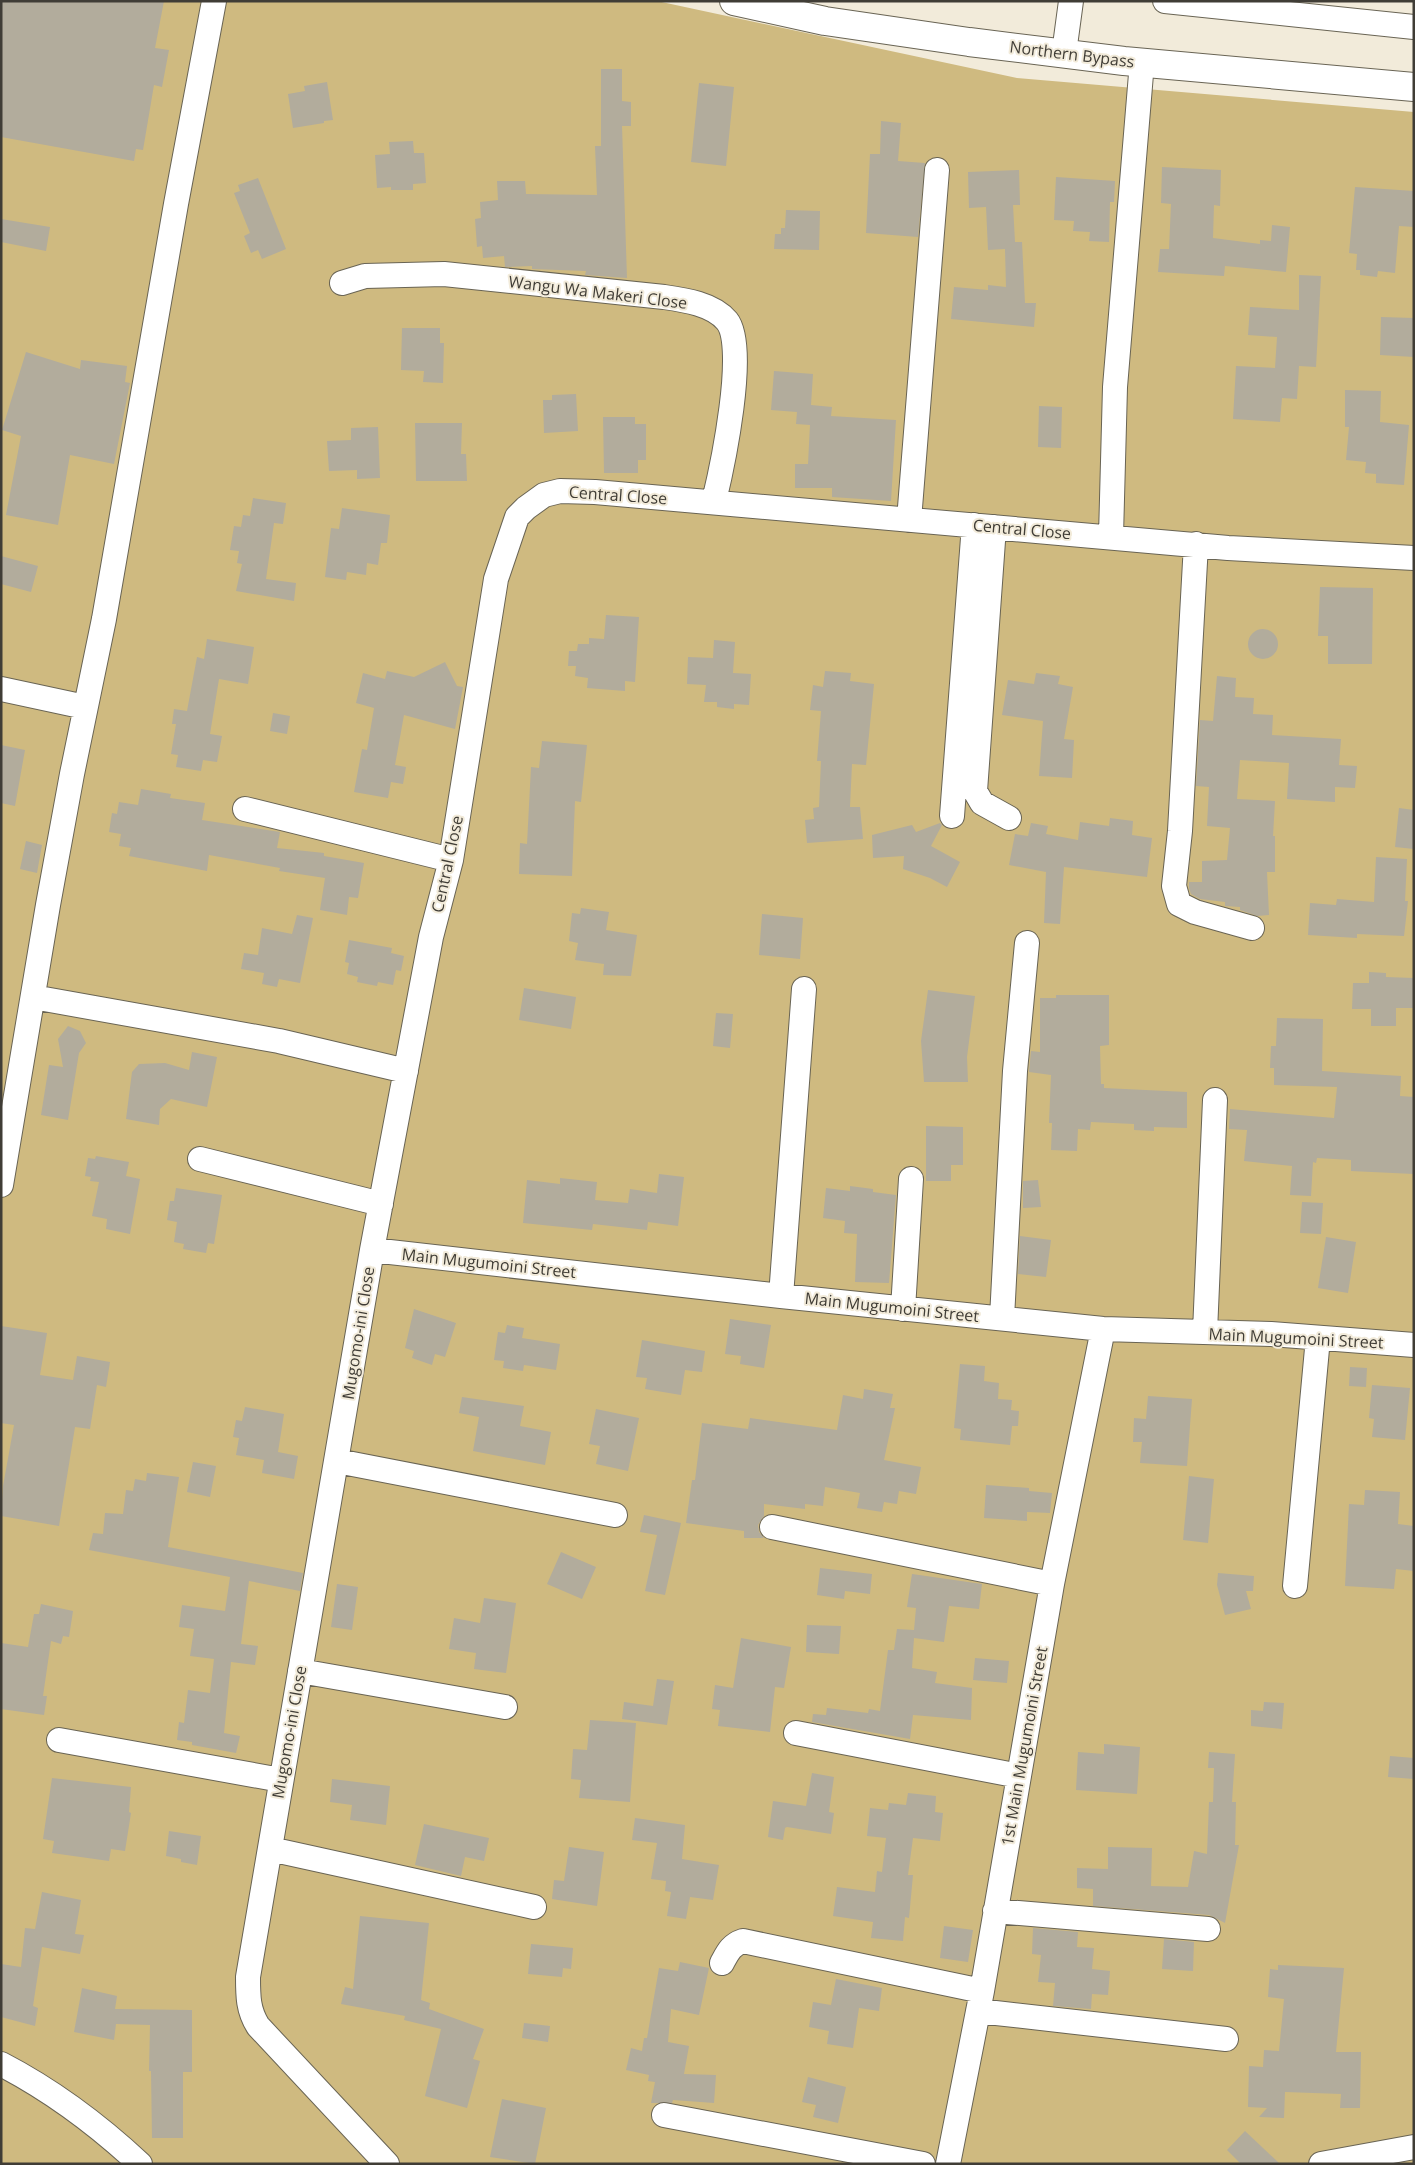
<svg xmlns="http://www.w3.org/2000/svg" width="1415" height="2165" viewBox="0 0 1415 2165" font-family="'Open Sans',sans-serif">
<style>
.green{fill:#cfba80}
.building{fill:#b2ac9c}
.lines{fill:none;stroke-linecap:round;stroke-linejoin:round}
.minor-casing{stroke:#696454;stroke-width:26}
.major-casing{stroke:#696454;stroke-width:30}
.minor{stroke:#fff;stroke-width:24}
.major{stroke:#fff;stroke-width:28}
.labels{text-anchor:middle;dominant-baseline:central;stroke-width:4;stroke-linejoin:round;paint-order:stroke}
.street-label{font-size:16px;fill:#403d36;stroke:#f2ebda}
</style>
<rect width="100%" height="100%" fill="#f2ebda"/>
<path class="green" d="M1,1H657L1017,78L1414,112V2164H1Z"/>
<path class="building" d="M1,1H164L155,48L169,50L162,87L154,85L143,150L136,149L134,161L1,137Z
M601,69H622V101L631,102V126H622L627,278L585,275L586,271L532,269V266L505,267L504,256L483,258L482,246L477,247L475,219L481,218L480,202L498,200L497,181H525L526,194L597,195L595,146H601Z
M327,82L333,120L324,121V123L293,128L288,94L305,91L304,86Z
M699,83L734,87L726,166L691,162Z
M881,121L901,123L898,161L925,163L918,237L866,233L870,154H880Z
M413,141L414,153H424L426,183L413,184V190H391V187L377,188L375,155L390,154L389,142Z
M1162,167L1221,170L1220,206L1214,205L1213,238L1260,244V240L1271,241L1272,225L1290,227L1286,272L1225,266L1224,276L1158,272L1160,249H1169L1171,204L1161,203Z
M1019,170L1020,205H1013L1015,242H1022L1025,303H1036L1034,327L951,319L954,287L988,290V285L1006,287L1005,249L988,250L986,207L969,208L968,172Z
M1056,177L1115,181L1114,202H1110L1109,242L1089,241L1090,232L1073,231L1074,221L1054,220Z
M258,178L286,249L262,259L258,250L251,253L244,236L250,233L234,193L240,191L238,185Z
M1355,187L1414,191V227L1399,226L1395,273L1378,271L1377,277L1360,275V270H1356L1357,254L1349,253Z
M786,210L820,211L819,250L774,249L775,234H781V228H785Z
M1,219L50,227L46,251L1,242Z
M1299,275L1321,276L1316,367L1299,366L1297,399L1282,398L1280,422L1233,419L1236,366L1275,368L1277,337L1248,335L1250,307L1299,310Z
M1381,317L1414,318V357L1380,355Z
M402,328H440V343H444L443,383L423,382L424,371L401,370Z
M26,352L80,369L81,360L127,366L125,382L130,383L114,464L70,455L58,525L6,515L21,436L2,430Z
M774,371L813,374L811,405L832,407L831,416L896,420L891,501L832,497V488H795V464H808L810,425L796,424L797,412L771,410Z
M1345,390L1381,391L1380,422L1409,425L1404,485L1376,483V474L1365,473L1366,462L1346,460L1349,427H1345Z
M576,394L578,431L544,433L543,400H552V395Z
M1039,406L1062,407L1061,448L1038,447Z
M603,417H635V424H646V460H638V473H604Z
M415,423H462L461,454H466L467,481H416Z
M378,427L380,478L357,479V470L329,471L327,441L351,440V428Z
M253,498L286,503L283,524L274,523L266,579L296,583L294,601L236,591L242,564L237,563L239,551L230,550L234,526L241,527L243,515L250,516Z
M342,508L390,515L387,543H381L378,565L367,563L366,575L347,572L346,580L325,577L331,528L339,529Z
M1,556L38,566L31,592L1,584Z
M1320,587L1373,588L1372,664H1328V636H1318Z
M606,615L639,617L635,682L625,681V691L587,688L588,678L575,676L576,666H568L569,651H577L578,644H589V638L604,639Z
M1248 644a15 15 0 1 1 30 0a15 15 0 1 1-30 0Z
M207,639L254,647L248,684L219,679L210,734L222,736L217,762L203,760L201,771L176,767L178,755L171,754L176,724H172L174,709L187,711L197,657L204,659Z
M714,640L735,642L733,673L751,674L749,705L734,704V709L717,707V702H704L706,685L687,684L688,657L713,658Z
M445,662L457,686L463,687L455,729L404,715L395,765L406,767L403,784L391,782L388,798L354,792L362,749L367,750L374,708L356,703L363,673L385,679L387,671L414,677Z
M825,671L851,673L850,681L874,684L866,765L852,764L850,807H860L863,839L807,843L805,820L814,819L813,808L819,807L821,761H817L821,711L810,710L813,685L823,687Z
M1036,673L1060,676L1058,684L1073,687L1064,739L1074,740L1072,778L1039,776L1043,721L1002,715L1008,680L1034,684Z
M1217,676L1236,678L1235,697L1254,698L1253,714L1273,715L1272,735L1341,739L1339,765L1357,766L1355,788L1335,787V802L1287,799L1289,763L1240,760L1237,799L1275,801L1273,836H1275V872H1267L1269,915L1257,916L1240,910V907L1225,906V902L1200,899L1191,894L1189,888V882H1202V861L1227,860L1230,828L1207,826L1209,787L1196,786L1200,720L1213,721Z
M273,713L290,716L287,734L270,731Z
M542,741L587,745L581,802L575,801L572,876L519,874L520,843L527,844L531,767L539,768Z
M1,745L25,750L15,806L1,803Z
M141,789L171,794L170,798L205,803L202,820L280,832L277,848L324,853V856L364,863L358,898L349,897L347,915L320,910L325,878L279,871L280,868L209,855L207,871L129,856L131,848L119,846L121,834L109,832L112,813L117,814L119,802L138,805Z
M1399,808L1414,810V849L1395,847Z
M1110,818L1133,821L1132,835L1152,838L1147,877L1064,867L1060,924L1044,923L1046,872L1009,865L1015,834L1028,836L1031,823L1048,826L1046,834L1078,840L1080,822L1109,826Z
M940,823L942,825L931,846L960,862L947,887L930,878L903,869L904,856L873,858L872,835L912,825L916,832Z
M26,841L42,845L37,873L20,869Z
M1376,857L1407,859L1405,901H1408L1404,936L1357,934V938L1308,935L1310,903L1336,905L1337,899L1374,902Z
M581,908L609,912L606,930L637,935L631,976L603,975L604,964L575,960L578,943L569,941L572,913L580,914Z
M762,914L803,918L800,959L759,955Z
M297,915L313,918L300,983L279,979L277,987L262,984L264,973L241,969L244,953L258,955L262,928L292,934Z
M349,940L392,948L391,953L404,956L401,971L396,970L393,985L378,982L377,986L357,982L358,977L347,974L349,963L345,962Z
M1369,972L1386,973V977L1414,978V1008H1396V1026H1371V1009H1352L1353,983H1369Z
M524,988L576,997L571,1029L519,1020Z
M928,990L975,996L967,1057L968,1082H924L921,1041Z
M1056,995H1109V1045L1100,1046L1101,1084H1104V1088L1187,1092V1128L1154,1127V1131L1134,1130V1124L1091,1122L1090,1130L1078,1129L1077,1151L1051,1150L1052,1123H1049L1051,1075L1029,1072L1031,1051L1040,1052V998H1056Z
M716,1013L733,1014L730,1048L713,1046Z
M1277,1018L1323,1019L1322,1071L1401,1076L1400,1096L1414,1097V1174L1351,1171V1160L1317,1158L1316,1163L1313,1162L1311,1196L1290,1195L1292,1166L1244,1161L1247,1130L1229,1129L1230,1109L1334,1118L1337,1087L1274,1085V1068H1270L1271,1046H1276Z
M68,1026L80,1031L86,1043L79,1053L68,1120L41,1115L49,1065L63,1067L58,1039Z
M192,1052L217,1057L207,1107L171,1099L160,1109L159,1125L126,1119L132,1072L139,1064L165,1063L189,1070Z
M926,1126L963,1127V1165H951V1181H926Z
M96,1156L129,1162L126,1176L140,1179L130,1234L106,1229L107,1219L92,1216L99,1182L90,1181L91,1177L85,1176L88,1158L95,1159Z
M659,1174L684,1177L678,1226L648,1222L647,1230L593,1224L592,1230L523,1223L527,1180L560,1184V1178L597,1182L595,1200L628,1203L630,1189L657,1193Z
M1038,1180L1041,1207L1023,1208V1181Z
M850,1186L873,1189V1192L896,1195L889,1283L855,1282L857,1234L844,1233L845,1221L823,1218L826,1188L850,1191Z
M176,1188L222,1195L214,1244L208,1243L206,1253L183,1249L184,1244L174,1242L177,1222L167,1220L170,1201H174Z
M1302,1202L1323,1203L1321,1234L1300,1233Z
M1020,1236L1051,1240L1046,1277L1018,1274Z
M1326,1237L1356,1242L1348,1293L1318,1288Z
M414,1309L456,1323L445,1357L435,1354L432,1365L412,1358L414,1351L405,1348Z
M730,1319L771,1325L764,1368L740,1364L741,1356L725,1354Z
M507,1325L524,1328L522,1338L560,1344L556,1370L524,1365L523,1371L503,1368L504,1361L494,1360L498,1332L505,1333Z
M1,1326L47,1333L40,1375L73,1380L77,1356L110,1362L106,1387L97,1385L90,1429L75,1427L59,1526L1,1516L3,1486L14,1425L1,1423Z
M642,1340L705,1351L702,1372L685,1370L681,1395L645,1389L647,1378L636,1377Z
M960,1364L985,1366L984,1381L999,1383L998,1399L1012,1400L1011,1410L1019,1411L1018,1426H1012L1010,1445L960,1440L961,1429L954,1428Z
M1350,1367L1367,1368L1366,1387L1349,1386Z
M1372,1385L1410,1388L1405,1440L1372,1437L1374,1419L1369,1418Z
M864,1389L893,1394L890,1408H895L884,1460L921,1467L916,1494L899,1491L897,1504L884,1502L882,1512L857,1508L860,1493L825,1487L823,1506L805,1504V1509L764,1504V1516L758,1525L759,1532L764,1538H744V1531L686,1523L692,1480H695L702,1423L748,1429L750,1418L837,1430L843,1395L863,1399Z
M1148,1396L1192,1399L1187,1466L1140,1463L1142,1442H1133L1134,1418L1146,1419Z
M462,1397L524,1406L520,1426L551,1432L545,1465L473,1451L479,1417L459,1413Z
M245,1407L284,1414L278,1452L298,1456L294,1479L262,1473L264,1460L236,1455L239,1438L233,1437L236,1420L242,1421Z
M596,1409L639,1418L628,1471L596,1464L600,1446L589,1444Z
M193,1462L216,1466L210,1497L187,1492Z
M147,1473L179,1477L168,1547L303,1573L300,1591L249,1581L241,1644L258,1646L255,1665L231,1662L224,1733L240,1736L236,1753L192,1745V1742L177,1740L179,1722L184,1723L188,1690L210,1693L214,1659L190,1656L194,1629L179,1627L182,1605L225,1611L230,1577L89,1550L93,1533L103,1534L105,1513L123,1514L126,1490L133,1491L135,1479L146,1481Z
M1189,1476L1214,1479L1208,1543L1183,1540Z
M986,1485L1029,1488V1491L1052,1493L1050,1513L1027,1512V1521L984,1518Z
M1365,1490L1400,1492L1398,1524L1414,1526V1571L1396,1569L1394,1589L1345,1586L1349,1504L1364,1505Z
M644,1515L681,1523L665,1595L645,1591L657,1535L640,1532Z
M561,1552L596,1567L582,1599L547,1584Z
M820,1568L872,1574L870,1594L845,1591L844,1599L817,1595Z
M1218,1573L1254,1576L1253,1591H1246L1251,1609L1225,1615L1217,1585Z
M912,1574L982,1584L979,1609L949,1606L944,1642L914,1638L912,1668L937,1672L935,1683L972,1688L971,1720L913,1715L910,1739L812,1722L813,1714L826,1715L827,1708L868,1713L869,1709L880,1711L888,1650H894L897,1629L914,1630L916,1608L907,1607Z
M337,1584L358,1587L352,1630L331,1627Z
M484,1598L516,1603L506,1673L474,1669L476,1653L449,1649L454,1618L480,1623Z
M41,1604L73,1611L69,1637L63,1636L61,1644L51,1641L43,1696H47L44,1715L1,1709V1643L28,1647L34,1614H39Z
M807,1625L841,1626L839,1654L806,1652Z
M741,1638L791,1647L784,1688L775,1687L770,1732L718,1726L720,1710L712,1709L715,1685L733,1688Z
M975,1658L1009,1661L1007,1683L973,1680Z
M657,1679L674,1681L667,1725L622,1719L624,1702L653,1706Z
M1264,1702L1284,1703L1282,1729L1251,1726V1710L1263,1711Z
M590,1720L636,1723L630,1802L579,1798L581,1780L571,1779L573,1749L587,1750Z
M1104,1744L1140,1747L1137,1794L1076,1790L1078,1752L1104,1754Z
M1209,1752L1235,1754L1232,1802H1236L1235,1845H1239L1225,1923L1209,1915L1093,1906V1889L1077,1888V1868L1108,1869V1847L1152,1848L1151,1886L1188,1887L1194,1851L1207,1854L1209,1802H1213L1214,1768H1208Z
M1390,1756L1414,1758V1779L1388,1777Z
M812,1773L834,1777L829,1812L834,1813L831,1834L787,1827L785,1828L783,1840L768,1837L773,1801L806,1806Z
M52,1778L131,1787L129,1812L131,1813L125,1851L111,1849L109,1861L52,1853L54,1841L43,1839Z
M332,1779L390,1786L386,1825L350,1820L352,1805L330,1802Z
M908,1793L936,1796L935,1812L943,1813L940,1841L913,1838L908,1875H913L909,1918L905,1917L903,1941L871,1938L873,1922L833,1916L837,1887L875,1892L877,1871L882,1872L886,1838L867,1836L870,1808L888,1810L889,1803L906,1805Z
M635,1818L685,1825L682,1859L719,1865L713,1900L690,1897L686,1919L667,1916L671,1892L665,1891L666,1881L651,1879L657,1843L632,1840Z
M424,1824L489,1838L484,1861L465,1857L461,1876L415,1865Z
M169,1831L201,1836L197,1865L181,1862V1859L166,1856Z
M569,1847L604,1852L597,1906L552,1899L554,1880L564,1881Z
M42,1892L81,1900L75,1934L84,1935L80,1954L42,1947L33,2006L38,2008L35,2026L1,2017V1964L21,1967L25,1928L35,1929Z
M360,1916L429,1923L421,2000L430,2003L429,2009L484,2029L473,2059L480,2061L467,2108L425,2096L441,2029L404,2020L405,2016L341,2004L345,1987L353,1989Z
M944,1926L973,1930L968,1962L940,1958Z
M1033,1928L1078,1932L1077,1947L1094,1948L1092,1969L1110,1971L1108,1995L1092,1994L1091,2009L1053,2006L1055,1983L1038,1982L1041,1955L1032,1954Z
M1164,1939L1194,1942L1193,1971L1162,1969Z
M531,1944L573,1948L571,1969L563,1968L562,1977L528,1974Z
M680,1962L709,1968L699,2015L671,2009L668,2042L689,2046L684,2074L716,2075L714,2103L673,2100L672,2103H651L655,2082L648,2081L649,2075L626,2070L631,2048L642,2051L644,2038H647L659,1968L678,1971Z
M1278,1965L1344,1968L1336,2052H1361L1360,2108H1340L1341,2094L1285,2092L1284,2118L1259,2117L1267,2108L1248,2107L1249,2066L1263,2067L1264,2050L1279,2051L1284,1999L1268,1997L1270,1969L1278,1970Z
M836,1979L882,1988L879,2011L859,2008L853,2048L827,2044L829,2031L809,2027L813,2002L831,2005Z
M82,1988L117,1996L115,2009L192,2010V2072H183V2138H152L151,2071H149L150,2025L116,2024L114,2040L74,2032Z
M524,2023L550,2026L548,2042L522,2038Z
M808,2077L846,2087L838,2123L813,2117L816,2105L802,2102Z
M502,2099L546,2108L535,2164L490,2157Z
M1245,2131L1280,2164H1241L1227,2150Z"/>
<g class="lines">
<defs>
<path id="minor" d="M1165,1L1414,27
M1064,53L1071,1
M342,283L365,276L444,274L664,297C685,300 713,304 727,321C748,347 722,468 714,501
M909,520L937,170
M994,527L975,791L982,803L1009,818
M1111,536L1115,387L1142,62
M1196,544L1180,831L1174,886L1179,904L1195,912L1252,928
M1,689L85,707
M245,809L451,860
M952,816L974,525
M33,997L279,1041L406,1071
M200,1159L381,1204
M1,1185L48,905L72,774L104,619L176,204L214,1
M372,1250L781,1296L1103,1329L1271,1334L1414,1345
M781,1296L804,989
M903,1309L911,1179
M1002,1318L1015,1071L1027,943
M1205,1332L1215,1100
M337,1461L615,1515
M772,1527L1052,1584
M1295,1586L1318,1338
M300,1671L505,1707
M796,1733L1019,1776
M59,1740L281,1780
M270,1849L534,1907
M995,1911L1208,1929
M722,1963C728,1952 731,1945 743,1941L982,1991
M978,2011L1226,2039
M1,2064C53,2091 97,2124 140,2164
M664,2115L923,2164
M387,2164L258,2026C248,2010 248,1996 248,1977L372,1250L431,937L451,860L496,579L517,517L526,508L544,495L560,491L595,492L1228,548L1414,558
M948,2164L982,1991L1052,1584L1103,1329
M1321,2164L1414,2147"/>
<path id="major" d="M734,1L825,21L969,42L1124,61L1414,87"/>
</defs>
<use href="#minor" class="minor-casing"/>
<use href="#major" class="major-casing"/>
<use href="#minor" class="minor"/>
<use href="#major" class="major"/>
</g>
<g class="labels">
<g class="street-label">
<text transform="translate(1072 54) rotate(7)">Northern Bypass</text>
<text transform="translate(598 292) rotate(7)">Wangu Wa Makeri Close</text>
<text transform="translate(618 495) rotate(4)">Central Close</text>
<text transform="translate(1022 529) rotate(5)">Central Close</text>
<text transform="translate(447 864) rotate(-78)">Central Close</text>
<text transform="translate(489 1263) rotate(6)">Main Mugumoini Street</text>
<text transform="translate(892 1307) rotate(6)">Main Mugumoini Street</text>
<text transform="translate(358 1333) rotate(-81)">Mugomo-ini Close</text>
<text transform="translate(1296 1338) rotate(3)">Main Mugumoini Street</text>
<text transform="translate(289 1732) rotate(-80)">Mugomo-ini Close</text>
<text transform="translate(1024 1746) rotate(-80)">1st Main Mugumoini Street</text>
</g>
</g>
<rect width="1415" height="2165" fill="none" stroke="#403d36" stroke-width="5"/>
</svg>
